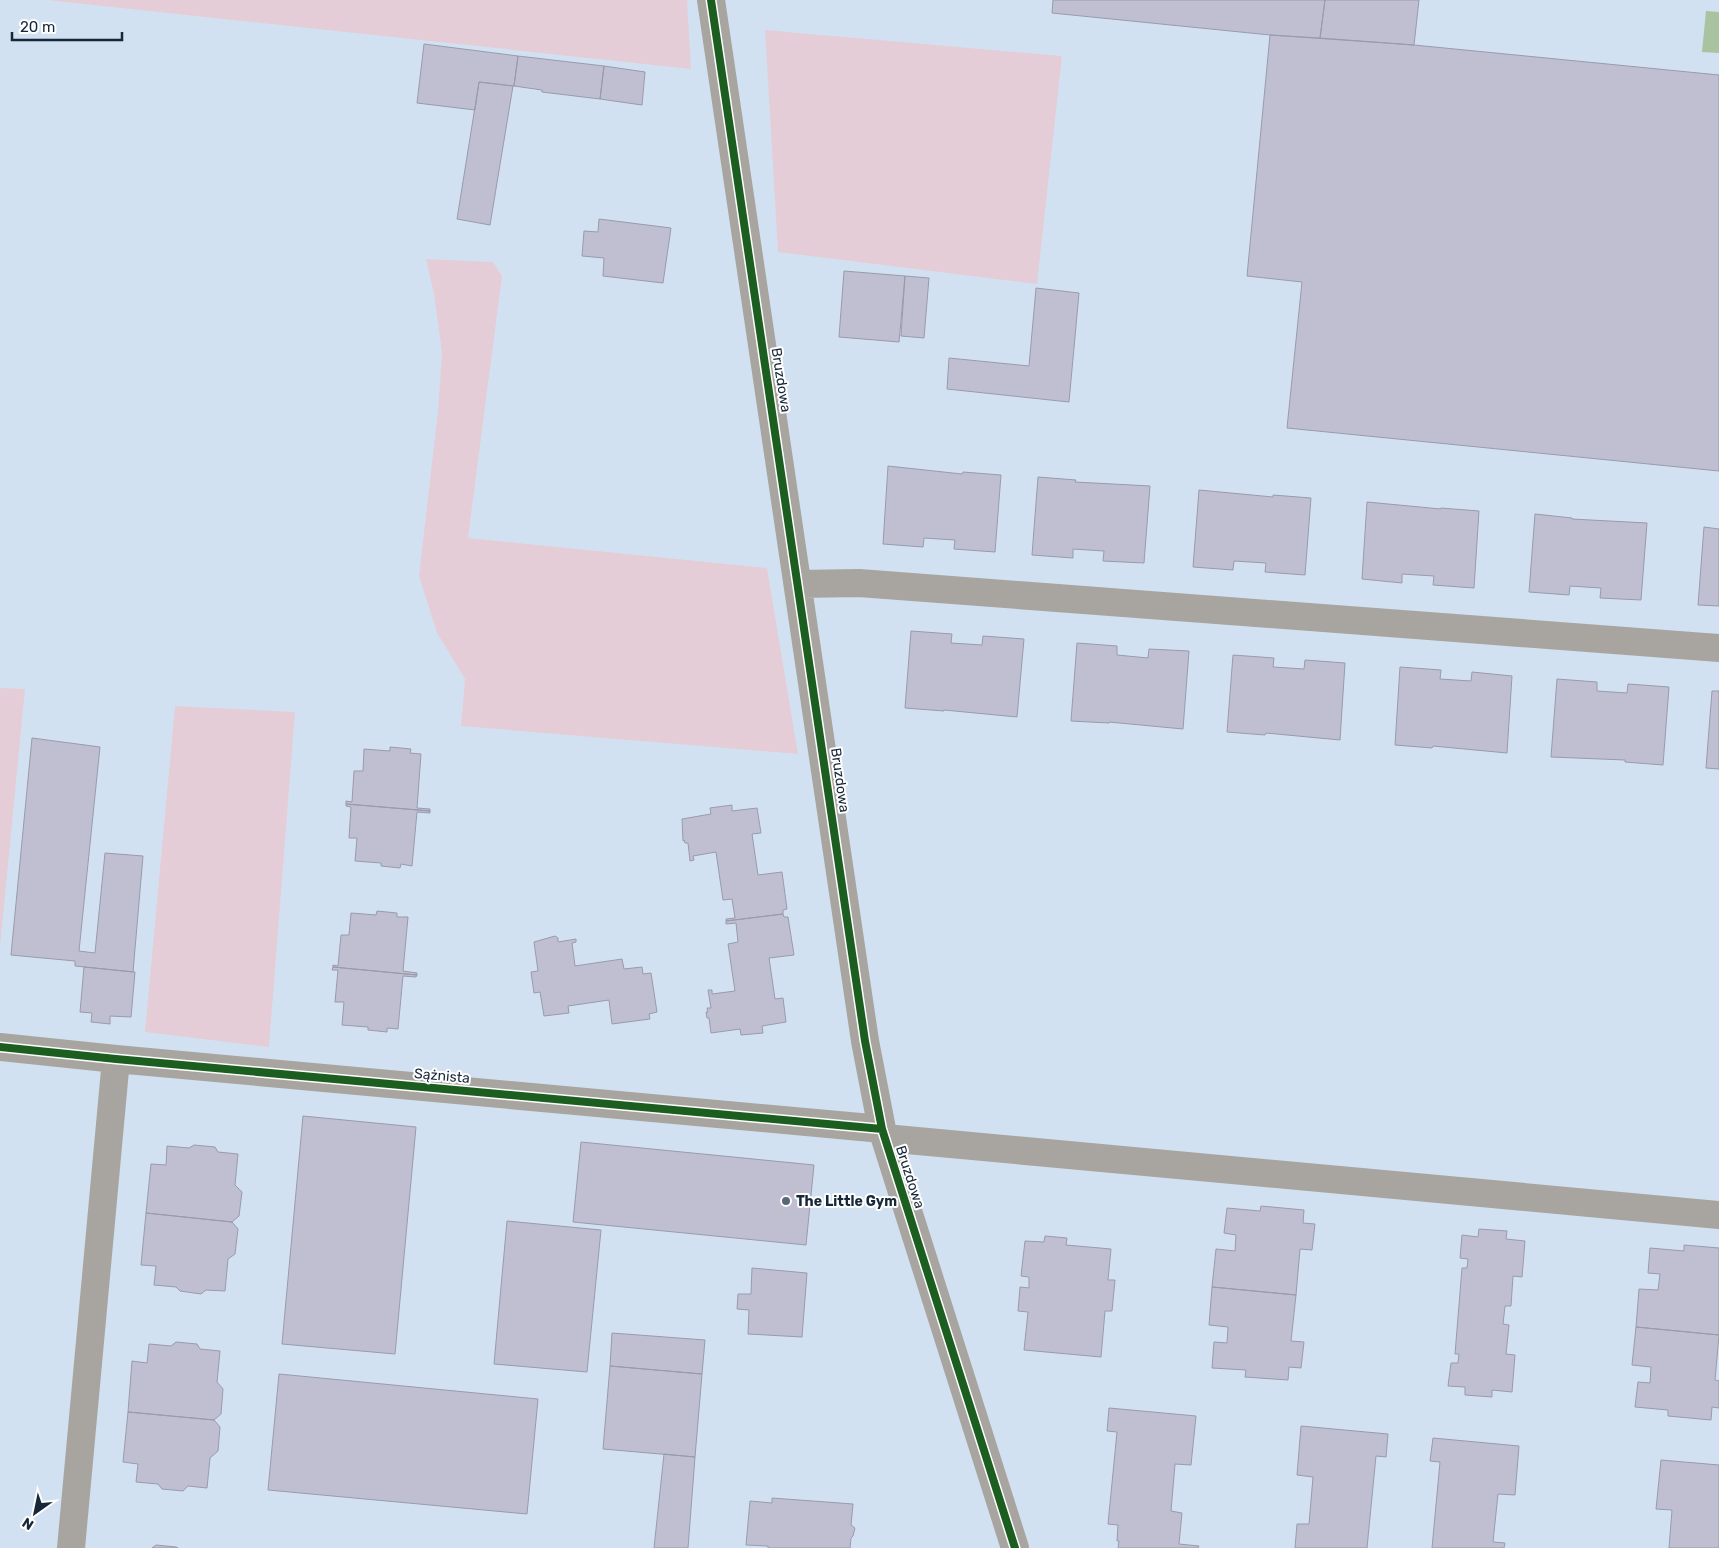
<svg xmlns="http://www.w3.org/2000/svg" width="1719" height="1548" viewBox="0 0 1719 1548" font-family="Rubik,sans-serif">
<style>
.green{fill:#e5cdd8}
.water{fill:#a9c2a0}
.building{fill:#bfbfd1;stroke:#999bab}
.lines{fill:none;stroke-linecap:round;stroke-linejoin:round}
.minor{stroke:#a8a5a0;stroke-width:28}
.cycleway-casing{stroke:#fefefe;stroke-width:11}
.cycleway{stroke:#1b5e20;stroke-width:8}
.poi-dot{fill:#586879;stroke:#fefefe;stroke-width:2}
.labels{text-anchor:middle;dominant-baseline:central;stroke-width:4;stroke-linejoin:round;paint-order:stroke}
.street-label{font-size:14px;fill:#162739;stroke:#fefefe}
.poi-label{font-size:14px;font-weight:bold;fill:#162739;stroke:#fefefe;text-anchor:start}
</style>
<rect width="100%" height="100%" fill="#d2e1f1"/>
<path class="green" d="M47,0H687L691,69Z
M765,30L1062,56L1037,284L778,252Z
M426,259L493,262L502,276L468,538L767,568L798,754L461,726L465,679L437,633L419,576L438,411L442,353L434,294Z
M0,688L25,689L0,947Z
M175,706L295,712L269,1047L145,1032Z"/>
<path class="water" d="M1706,11L1719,12V53L1702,52Z"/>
<path class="building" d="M1053,0H1325L1320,38L1270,35L1052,13Z
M1325,0H1419L1414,45L1320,38Z
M1270,35L1414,45L1719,75V471L1287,428L1302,282L1247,276Z
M424,44L518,56L514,86L479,82L475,110L417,103Z
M518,56L604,66L600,99L542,92V90L514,86Z
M604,66L645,72L642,105L600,99Z
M479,82L513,86L490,225L457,219Z
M599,219L671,228L663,283L603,276L604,258L582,256L584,231L598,232Z
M844,271L905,276L899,342L839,337Z
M905,276L929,278L924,338L901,336Z
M1036,288L1079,293L1069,402L947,389L949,358L1029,366Z
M888,466L962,474L963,472L1001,475L995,552L954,549L955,540L924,538L923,547L883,544Z
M1038,477L1076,480L1075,482L1150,486L1144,563L1103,561L1104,551L1073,549V558L1032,555Z
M1199,490L1273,497V495L1311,498L1305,575L1265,572L1266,563L1234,561L1233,570L1193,567Z
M1367,502L1441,509V508L1479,511L1474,588L1433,585L1434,576L1402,574V583L1362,579Z
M1535,514L1572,518V519L1647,523L1641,600L1600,598L1601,588L1570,586L1569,595L1529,592Z
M1704,527L1719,529V606L1698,605Z
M911,631L952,634L951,643L982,645L983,636L1024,639L1017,717L944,710V711L905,708Z
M1077,643L1117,646V655L1148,658L1149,649L1189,651L1183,729L1109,722V723L1071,721Z
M1233,655L1274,658L1273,667L1304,669L1305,660L1345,663L1340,740L1266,733L1265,735L1227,732Z
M1400,667L1441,670L1440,679L1471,681L1472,672L1512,676L1507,753L1433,746L1432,748L1395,745Z
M1557,679L1597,682V691L1627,693L1628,684L1669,687L1663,765L1625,762V760L1551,757Z
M1712,691H1719V769L1706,768Z
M32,738L100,747L79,951L95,953L105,853L143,856L133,972L75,966V961L11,955Z
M390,747L411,749L410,753L421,754L417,808L430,809V811L346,804V801L352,802L354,771H363L364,749L390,751Z
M346,804L430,811V813L417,812L412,866L401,864L400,868L381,866V863L355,861L357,838H349L351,807L346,806Z
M732,805V811L757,808L761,833L752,834L758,875L782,872L787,909L783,910V914L726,921V919L735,918L732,899L723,900L716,852L693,856L694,860L690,861L688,843H685L684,840L683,841L682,819L711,814L710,808Z
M377,911L397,913V917H408L403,971L417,973V975L333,967V965L338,966L341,935H349L351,913L376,915Z
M783,914L784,917H788L794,955L769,958L775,999L783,998L786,1022L762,1026L763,1033L741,1035L740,1029L711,1033L709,1018H707L706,1012H708L707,1008H711L708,990H712V994L735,991L728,944L738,942L736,923L726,924V921Z
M555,936L558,938V942L576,939V942L572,943L575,966L622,959L624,969L642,967L643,974L651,973L657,1012L649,1014L650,1019L612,1024L609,1000L568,1006L569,1013L544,1016L540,992L534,993L531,972L538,971L534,942Z
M84,967L135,972L131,1017L110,1016V1024L91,1022L92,1013L80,1012Z
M333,967L417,975L416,977L403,976L398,1029L387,1028V1032L368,1030V1027L342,1025L344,1002H335L338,970H332Z
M303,1116L416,1127L395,1354L282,1344Z
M581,1142L814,1165L806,1245L573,1222Z
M194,1145L215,1147L218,1152L238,1154L235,1185L242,1192L239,1216L232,1222L146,1213L151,1164L166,1165L167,1146L189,1148Z
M1261,1206L1304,1210L1303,1223L1315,1224L1312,1250L1300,1249L1296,1295L1212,1287L1216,1249L1235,1251L1236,1235L1224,1233L1227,1208L1260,1211Z
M146,1213L232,1222L238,1229L235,1254L228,1259L225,1291L206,1290L201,1294L180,1291L176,1287L154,1285L156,1266L141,1265Z
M507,1221L601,1230L587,1372L494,1364Z
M1479,1229L1507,1231L1506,1239L1525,1241L1522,1277L1513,1276L1511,1306H1505L1503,1324L1509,1325L1506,1354L1515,1355L1512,1392L1492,1390V1397L1465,1395V1387L1448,1386L1451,1363H1458L1459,1354H1455L1462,1268H1467L1468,1259L1460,1258L1462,1235L1478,1237Z
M1045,1236L1067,1238L1066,1245L1111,1249L1108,1280H1115L1112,1311H1105L1101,1357L1024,1350L1028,1312L1018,1311L1020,1287L1029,1288V1277L1021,1276L1025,1241L1044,1242Z
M1684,1245L1719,1248V1335L1636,1327L1639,1289L1658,1290L1660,1274L1648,1273L1650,1248L1684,1251Z
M752,1268L807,1273L802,1337L748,1334L749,1310L737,1309L738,1294H751Z
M1212,1287L1296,1295L1291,1341L1304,1342L1301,1368L1289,1367L1288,1380L1245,1377L1246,1370L1212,1368L1214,1342L1227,1343L1228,1327L1209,1325Z
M1636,1327L1719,1335L1715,1380L1719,1381V1408L1712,1407L1711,1420L1668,1416V1410L1635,1407L1638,1382L1650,1383L1651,1367L1632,1365Z
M612,1333L705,1340L702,1374L610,1366Z
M176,1342L197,1344L200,1349L220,1351L217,1382L223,1389L221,1414L214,1420L128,1412L132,1361L147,1363L149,1344L171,1346Z
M610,1366L702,1374L695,1457L603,1449Z
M279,1374L538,1399L527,1514L268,1490Z
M1109,1408L1196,1416L1191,1465L1175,1464L1171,1511L1182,1513L1179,1544L1199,1546L1198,1548H1118L1119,1541H1117L1118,1525L1108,1524L1117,1432L1107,1431Z
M128,1412L214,1420L220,1427L218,1451L210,1458L207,1488L188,1486L183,1491L162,1489L158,1484L136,1482L138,1464L123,1462Z
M1301,1426L1388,1434L1386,1457L1376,1456L1367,1548H1295L1297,1524H1309L1313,1477L1297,1475Z
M1433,1438L1519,1446L1515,1495L1498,1494L1493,1542L1505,1543L1504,1548H1432L1440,1462L1430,1461Z
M664,1454L695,1457L688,1548H654Z
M1661,1460L1719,1465V1548H1669L1672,1510L1656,1509Z
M772,1498L853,1504L851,1525L855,1528L853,1536L851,1538L850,1548H768V1546L746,1545L750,1501L772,1503Z
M156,1545L176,1547L178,1548H152Z"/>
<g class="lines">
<path class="minor" d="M711,0L865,1041L882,1129L1015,1548
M799,584L859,583L1719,648
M0,1047L116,1059L882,1129
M885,1138L1719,1215
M71,1548L116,1059"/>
<defs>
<path id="cycleway" d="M711,0L865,1041L882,1129L1015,1548
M0,1047L116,1059L882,1129"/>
</defs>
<use href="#cycleway" class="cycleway-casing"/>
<use href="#cycleway" class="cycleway"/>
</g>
<circle class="poi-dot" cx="786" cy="1201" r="5"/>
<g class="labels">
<g class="street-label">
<text transform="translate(781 380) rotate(81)">Bruzdowa</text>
<text transform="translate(840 780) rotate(82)">Bruzdowa</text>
<text transform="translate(442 1076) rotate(5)">Sążnista</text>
<text transform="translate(910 1177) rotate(72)">Bruzdowa</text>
</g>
<g class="poi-label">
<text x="796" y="1201">The Little Gym</text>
</g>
</g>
<g transform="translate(35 1513) rotate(213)" stroke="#fefefe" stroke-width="4" paint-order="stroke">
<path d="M0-4L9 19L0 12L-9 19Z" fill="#162739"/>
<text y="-8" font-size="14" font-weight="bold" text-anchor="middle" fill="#162739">N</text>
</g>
<path d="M12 32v8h110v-8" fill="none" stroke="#162739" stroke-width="2.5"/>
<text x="20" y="32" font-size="15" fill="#162739" stroke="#fefefe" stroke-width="4" paint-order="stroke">20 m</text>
</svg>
